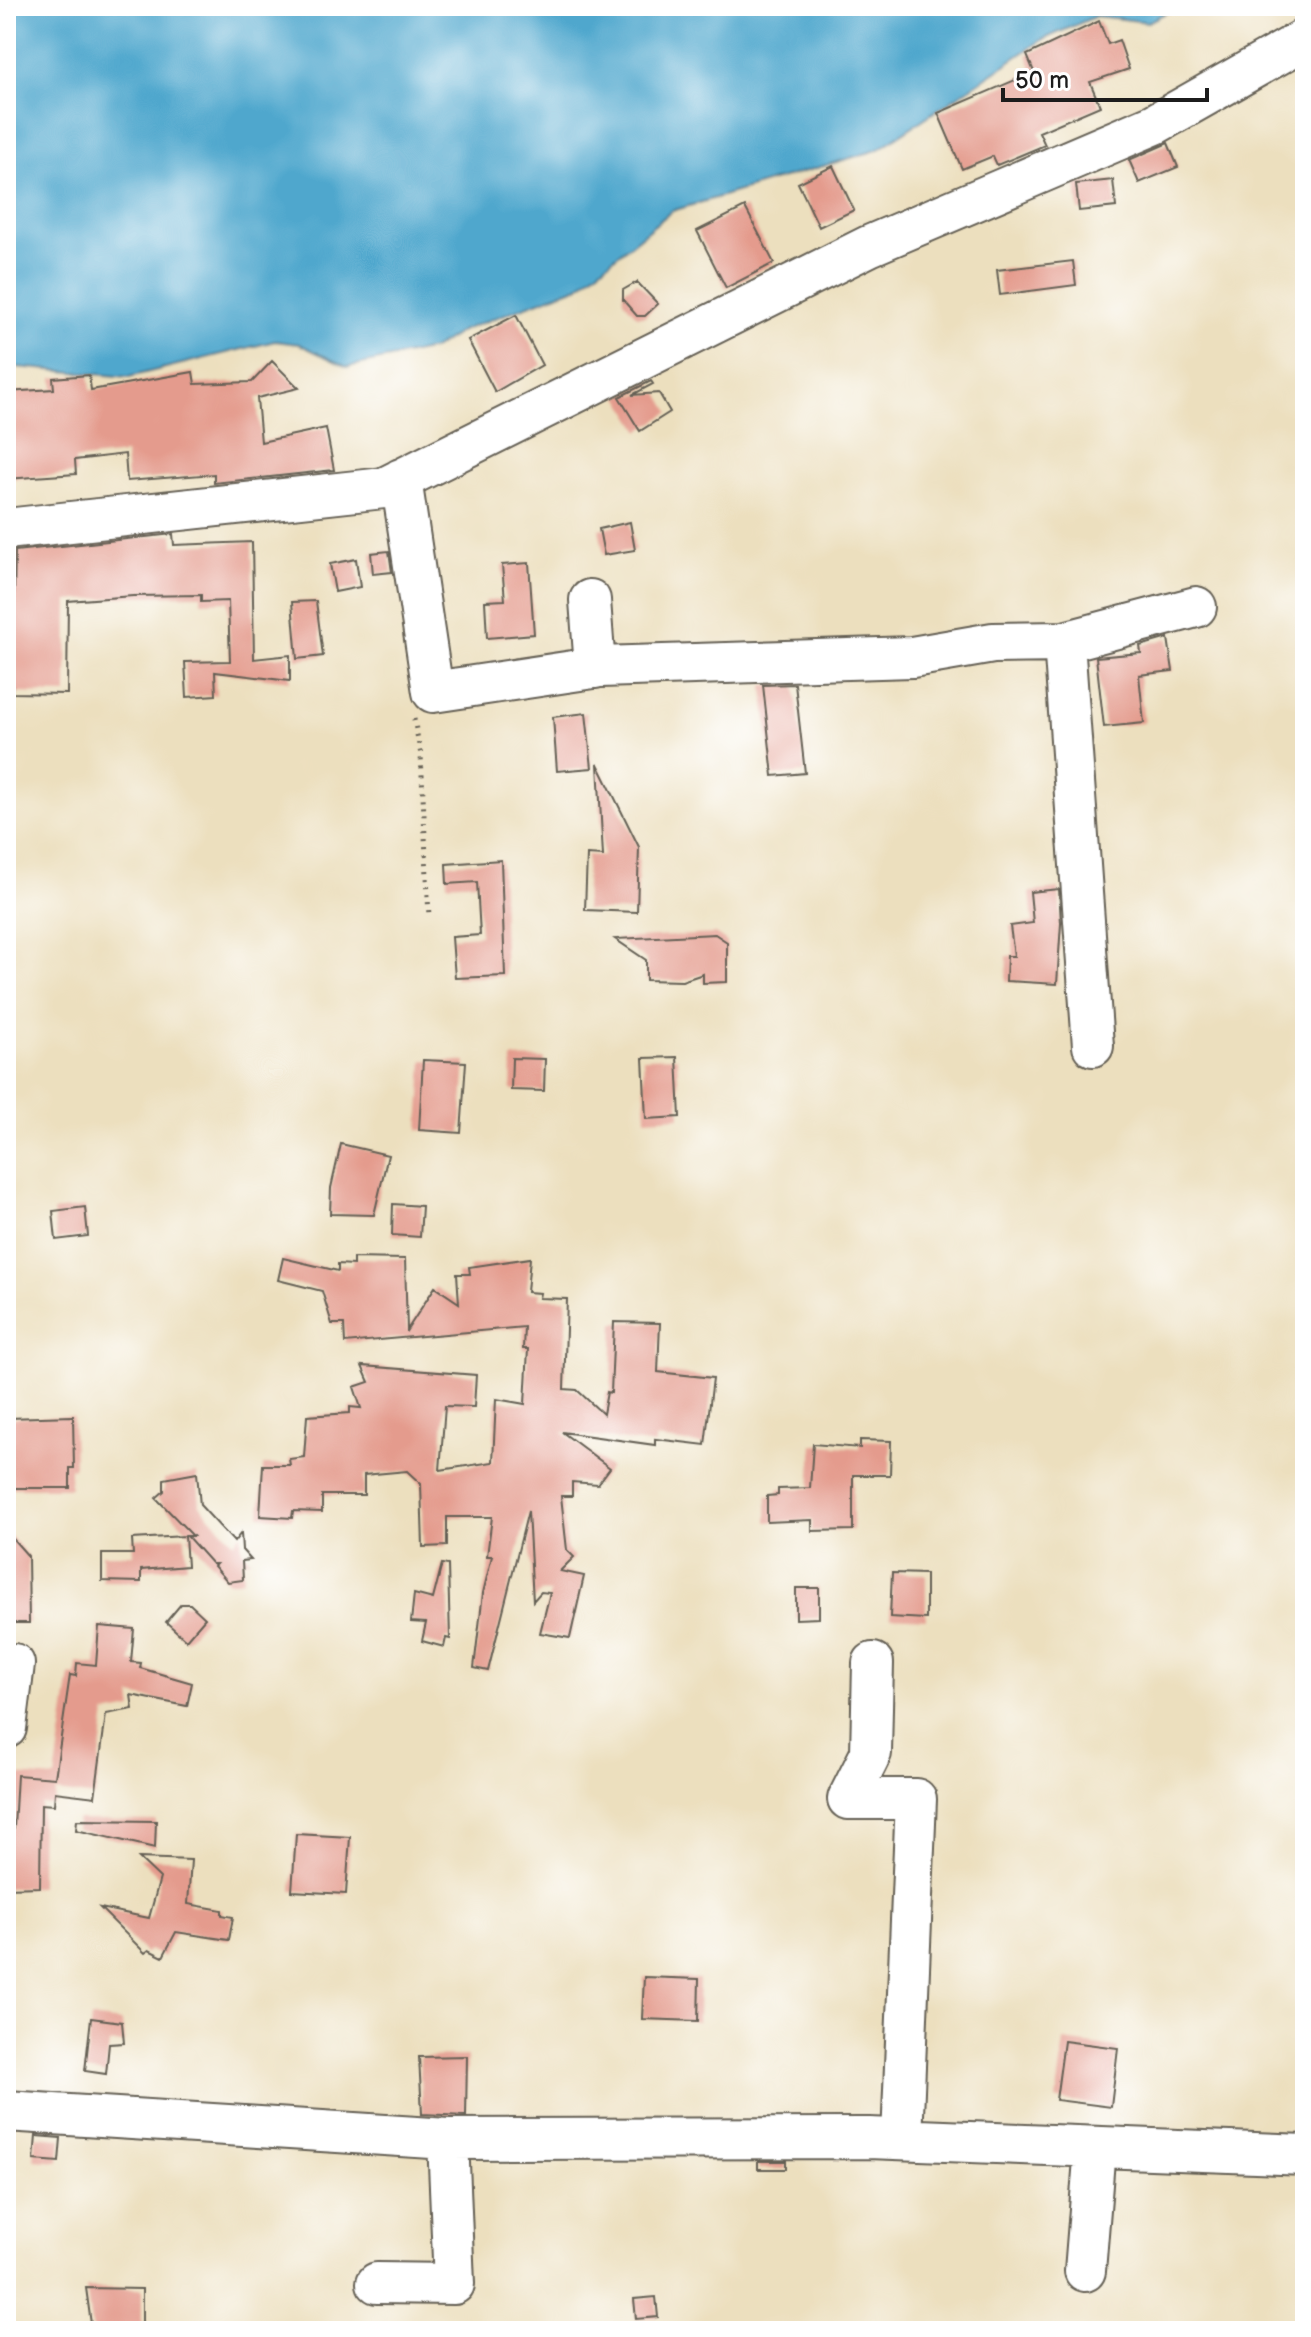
<svg xmlns="http://www.w3.org/2000/svg" width="1311" height="2337" viewBox="0 0 1311 2337" font-family="'Balsamiq Sans',sans-serif">
<style>
.water{fill:#50a7cd;stroke:#366274;stroke-width:2}
.building{fill:#e49b8d}
.lines{fill:none;stroke-linecap:round;stroke-linejoin:round}
.minor-casing{stroke:#656055;stroke-width:44}
.path{stroke:#656055;stroke-width:5;stroke-dasharray:2 6;stroke-linecap:butt}
.minor{stroke:#fff;stroke-width:40}
</style>
<rect width="100%" height="100%" fill="#fff"/>
<filter id="ink" filterUnits="userSpaceOnUse"><feTurbulence type="fractalNoise" baseFrequency=".0125" numOctaves="2"/><feDisplacementMap in="SourceGraphic" scale="16" xChannelSelector="R" yChannelSelector="G"/><feConvolveMatrix kernelMatrix="1 2 1 2 8 2 1 2 1" color-interpolation-filters="sRGB"/></filter>
<filter id="wash" filterUnits="userSpaceOnUse"><feTurbulence type="fractalNoise" baseFrequency=".006" numOctaves="4" result="noise"/><feDisplacementMap in="SourceGraphic" scale="32" xChannelSelector="R" yChannelSelector="G"/><feGaussianBlur stdDeviation="1.8" result="paint"/><feColorMatrix in="noise" values="0 0 0 0 0 0 0 0 0 0 0 0 0 0 0 0 0 1.4 0 .05"/><feComposite in="paint" operator="in"/></filter>
<g filter="url(#wash)">
<rect width="100%" height="100%" fill="#ecdfbe"/>
<path class="water" d="M6,6H1179L1148,22L1096,16L1042,40L877,150L672,211L579,286L463,330L433,349L347,367L299,344L275,341L129,377L6,366Z"/>
<g id="blocks">
<path class="building" d="M1099,21L1108,44L1119,40L1129,69L1090,82L1100,106L1039,132L1045,145L997,165L993,156L962,169L938,113L1034,72L1027,55Z
M1168,143L1178,167L1139,183L1129,160Z
M833,166L854,210L819,227L798,183Z
M1113,180L1116,207L1079,211L1076,184Z
M745,207L774,263L726,288L697,231Z
M1073,261L1076,285L1000,295L997,270Z
M637,282L658,304L645,316H637L623,300V290Z
M516,315L542,365L495,392L468,340Z
M272,361L299,388L257,398L261,442L326,428L334,470L214,483V474L127,481L125,454L75,460L76,474L6,479V392L54,389L53,378L89,375L91,390L193,372L195,384L252,382Z
M651,381L653,384L632,395L659,393L670,412L640,431L619,397Z
M630,522L635,550L604,555L599,529Z
M173,534L174,545L252,542L254,659L290,655V681L215,672L216,695L187,697L185,662L230,661L228,601L201,602V595L133,596L68,601L67,694L12,693L15,551Z
M389,551L392,572L373,574L371,553Z
M356,559L360,587L335,592L330,564Z
M529,563L534,634L487,638L485,601L505,600L502,565Z
M316,601L323,656L297,659L292,602Z
M1168,638L1173,671L1139,675L1144,723L1104,727L1096,657L1141,653L1140,646Z
M795,684L805,773L773,776L763,685Z
M586,713L592,768L557,771L553,717Z
M598,764L639,847L637,912L585,910L587,855L603,856Z
M501,860L505,976L455,978L452,937L480,935L477,882L447,884L446,864Z
M1059,889L1061,923L1057,984L1006,981L1007,956H1014L1010,926L1033,923L1030,892Z
M715,934L727,942V982L703,983V974L682,981L646,980V960L615,939Z
M677,1057L680,1117L646,1119L643,1058Z
M512,1058L545,1059L544,1091L511,1090Z
M423,1060L466,1062L461,1133L419,1130Z
M341,1144L388,1155L374,1215L330,1214L331,1188Z
M393,1204L422,1206L420,1237L392,1235Z
M85,1207L88,1236L56,1240L53,1211Z
M283,1258L338,1271V1264L353,1265V1258L405,1259L407,1330L435,1287L459,1303L457,1274H470L469,1267L530,1258L527,1292L540,1293L539,1298L567,1299L564,1389L577,1390L603,1414L607,1392L611,1393L614,1322L660,1323L658,1372L713,1378L705,1445L655,1439V1445L562,1432L610,1468L598,1484L572,1482V1496H561L567,1550L574,1557L560,1571L584,1576L570,1638L540,1633L550,1593L541,1592L533,1601L528,1511L488,1671L474,1668L483,1593L492,1556H487L492,1517H447V1546L423,1547L421,1484L407,1471L364,1475V1495H322V1512L293,1511L292,1518L260,1516L263,1465H290L289,1459L304,1457L307,1416L350,1413V1407L361,1408L354,1387L369,1382L362,1366L476,1375L474,1407L445,1406L440,1470L493,1462L496,1399L525,1404L528,1349H523L524,1327L345,1343L344,1324H332L322,1291L278,1280Z
M73,1416L74,1468H70V1488H10L8,1418Z
M860,1440L891,1441L890,1475H853V1530L812,1531V1520L767,1522V1496L778,1495V1489L810,1488L813,1444L860,1448Z
M197,1473L200,1505L234,1542L241,1533L242,1550L251,1560L242,1561L243,1580L228,1582L214,1566L216,1564H212L187,1536H193L156,1498L164,1491V1479Z
M6,1531L28,1556L29,1623H7Z
M185,1536L187,1566L141,1570V1582L102,1581V1554H133L132,1539Z
M442,1564L448,1565L450,1639L446,1638L444,1647L422,1641L426,1623L411,1622L414,1594L433,1599Z
M892,1573L926,1574V1619L890,1617Z
M796,1588H819V1618L796,1619Z
M181,1604H190L205,1618L186,1640L166,1622Z
M99,1626L134,1629L131,1662L141,1663L140,1668L192,1683L187,1706L131,1695L133,1709L106,1714L95,1797L55,1792L54,1805L41,1804L40,1887L6,1888V1828H14L17,1775L55,1778L70,1675L76,1676L77,1663L96,1665Z
M77,1820L156,1821L155,1848L76,1830Z
M296,1834L350,1837L346,1894L292,1891Z
M139,1858L191,1860L188,1904L222,1910V1915L233,1917L229,1940L176,1932L163,1957L149,1950L145,1953L100,1908L149,1918L160,1878Z
M644,1977L699,1979L698,2021L642,2019Z
M91,2018L122,2022L124,2043L109,2044L106,2074L85,2071Z
M1064,2041L1118,2048L1111,2107L1056,2100Z
M467,2056L466,2116L422,2114L419,2057Z
M36,2136L61,2138L59,2162L34,2160Z
M758,2161H786V2169H758Z
M86,2288L142,2289V2331H92Z
M656,2297L658,2317L636,2319L634,2299Z"/>
</g>
</g>
<g filter="url(#ink)">
<use href="#blocks" fill-opacity="0" stroke="#656055" stroke-width="2"/>
<g class="lines">
<defs>
<path id="minor" d="M401,479L433,692L600,667L912,657L993,643L1064,642L1196,607
M6,529L384,488L869,246L1155,124L1305,39
M590,600L595,668
M1064,642L1093,1046
M873,1663L871,1753L848,1799H916L902,2139
M6,1728L14,1664
M6,2111L448,2139L869,2138L1305,2155
M1085,2271L1095,2147
M377,2283L454,2284L448,2139"/>
</defs>
<use href="#minor" class="minor-casing"/>
<path class="path" d="M414,719L421,755L429,917"/>
<use href="#minor" class="minor"/>
</g>
</g>
<rect width="1311" height="2337" fill="none" stroke="#fff" stroke-width="32"/>
<path d="M1003 88v12h204v-12" fill="none" stroke="#1c1c1c" stroke-width="4"/>
<text x="1015" y="88" font-size="24" fill="#1c1c1c" stroke="#ffffff" stroke-width="6" paint-order="stroke">50 m</text>
</svg>
